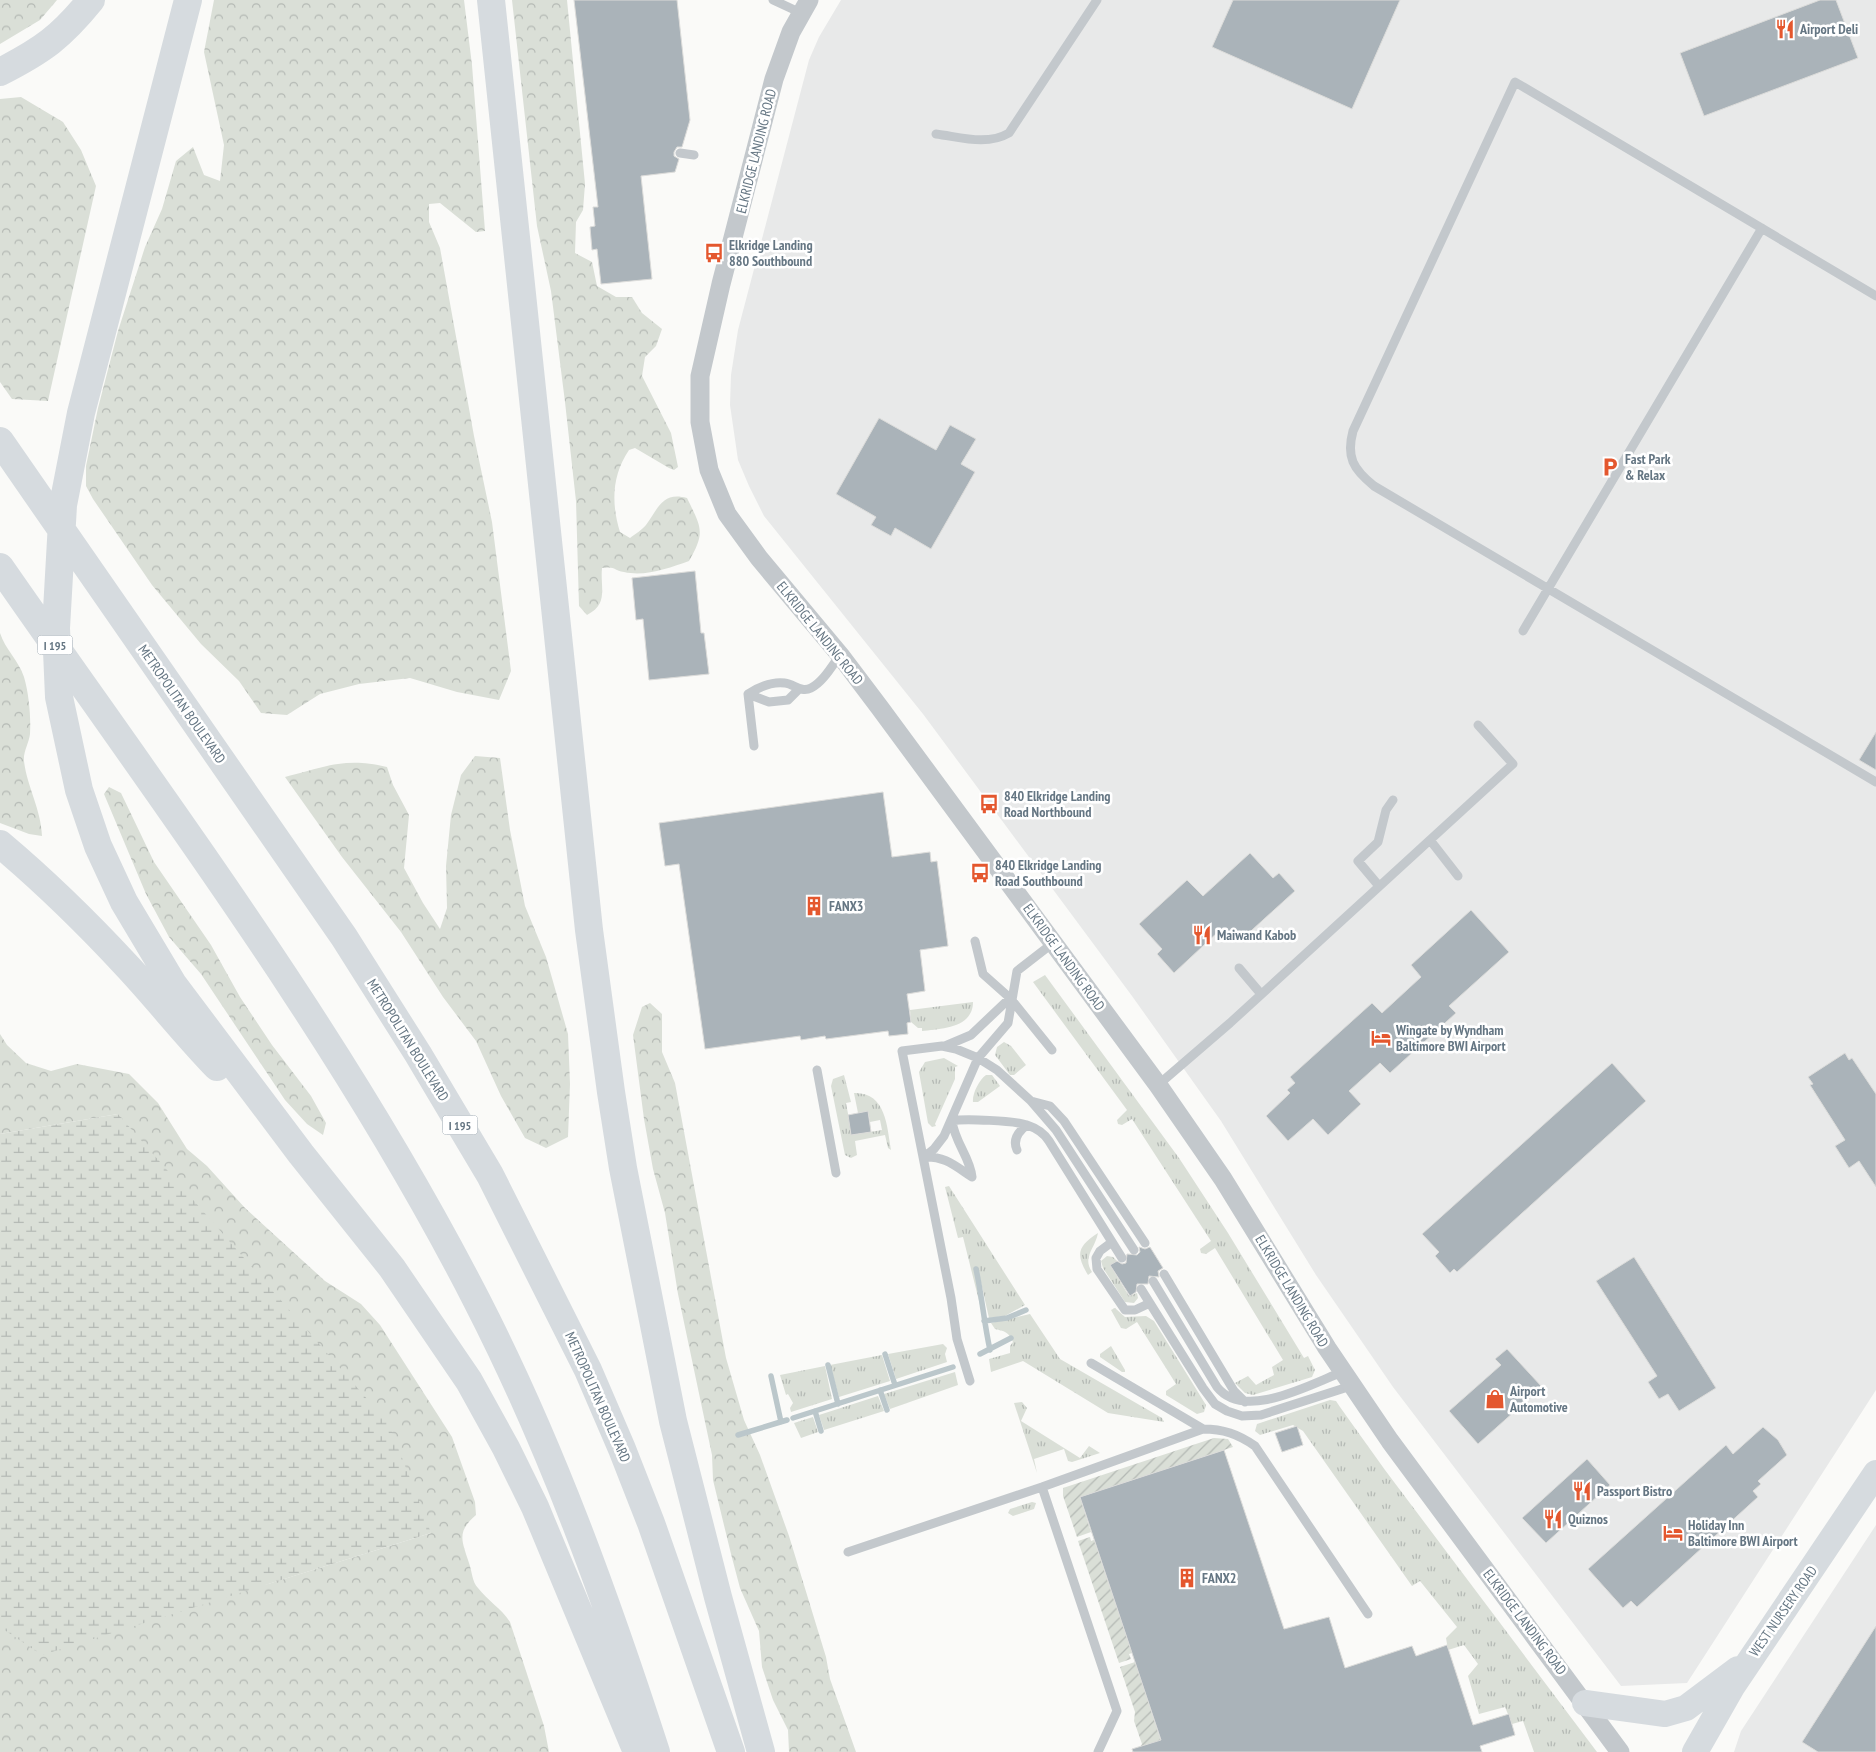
<svg xmlns="http://www.w3.org/2000/svg" width="1876" height="1752" viewBox="0 0 1876 1752" font-family="'PT Sans Narrow',sans-serif">
<style>
.built{fill:#e8e9e9}
.grass{fill:url(#grass-tufts)}
.forest{fill:url(#forest-crowns)}
.wetland{fill:url(#wetland-marsh)}
.garden{fill:url(#garden-furrows)}
.lines{fill:none;stroke-linecap:round;stroke-linejoin:round}
.stream{stroke:#bbc7cb;stroke-width:5.5}
.building{fill:#aab3b9;stroke:#dcdcda}
.service{stroke:#c3c8cc;stroke-width:9}
.minor{stroke:#c3c8cc;stroke-width:19}
.secondary{stroke:#d6dbdf;stroke-width:26}
.motorway{stroke:#d6dbdf;stroke-width:28}
.labels{text-anchor:middle;dominant-baseline:central;stroke-width:5;stroke-linejoin:round;paint-order:stroke}
.shield{fill:#fff;stroke:#939fa8;stroke-width:1}
.shield-label{font-size:12px;font-weight:bold;fill:#657683}
.poi-label{font-size:14px;font-weight:bold;fill:#657683;stroke:#fff;text-anchor:start}
.street-label{font-size:14px;fill:#657683;stroke:#fff}
</style>
<defs>
<pattern id="grass-tufts" width="24" height="20" patternUnits="userSpaceOnUse" patternTransform="scale(1.25)"><rect width="24" height="20" fill="#dadfd7"/><path d="M3 7l-1-3M5 7V3M7 7l1-3M15 17l-1-3M17 17v-4M19 17l1-3" fill="none" stroke="#b4b9b4"/></pattern>
<pattern id="forest-crowns" width="20" height="18" patternUnits="userSpaceOnUse" patternTransform="scale(1.25)"><rect width="20" height="18" fill="#dadfd7"/><path d="M2 6a3 3 0 1 1 6 0M12 15a3 3 0 1 1 6 0" fill="none" stroke="#b4b9b4"/></pattern>
<pattern id="wetland-marsh" width="20" height="14" patternUnits="userSpaceOnUse" patternTransform="scale(1.25)"><rect width="20" height="14" fill="#dadfd7"/><path d="M1 5h8M5 5V1M11 12h8M15 12V8" fill="none" stroke="#b4b9b4"/></pattern>
<pattern id="garden-furrows" width="10" height="10" patternUnits="userSpaceOnUse" patternTransform="scale(1.25)"><rect width="10" height="10" fill="#dadfd7"/><path d="M-1 1l2-2M0 10L10 0M9 11l2-2" fill="none" stroke="#b4b9b4"/></pattern>
</defs>
<rect width="100%" height="100%" fill="#fafaf8"/>
<path class="built" d="M841,0H1876V1390L1687,1683L1621,1686L1393,1387L1316,1275L1221,1121L1132,996L923,714L764,516L749,486L738,460L730,405L731,375L738,330L809,60L819,37Z
M1876,1525V1752H1734L1741,1731Z"/>
<path class="grass" d="M1045,975L1179,1158L1228,1233L1304,1358L1308,1356L1315,1370L1312,1377L1253,1395L1245,1393L1235,1383L1248,1376L1256,1385L1274,1375L1272,1367L1283,1360L1215,1248L1206,1254L1201,1253L1200,1249L1211,1241L1132,1119L1122,1125L1118,1124L1117,1120L1127,1110L1033,982Z
M973,1002C973,1028 941,1029 922,1031V1028H918L911,1022L910,1010Z
M1004,1042L1011,1046L1026,1065L1014,1075H1010L995,1055L997,1047Z
M944,1058L958,1066L955,1067V1079L935,1124L936,1126L932,1127L928,1123L919,1072L925,1062Z
M844,1075L851,1102L846,1103L852,1135L882,1130L880,1120L870,1122L868,1111L858,1113L854,1093C886,1092 887,1126 891,1150L888,1148L885,1135L855,1141L857,1155L851,1158L845,1155L831,1086L833,1079Z
M986,1075H992L1000,1086L978,1102H973C972,1094 979,1080 986,1075Z
M949,1186L1025,1305L1005,1316L989,1318L978,1269L974,1270L982,1304L980,1305L963,1237L958,1238L945,1187Z
M1098,1233C1095,1249 1082,1257 1092,1272L1088,1275C1075,1254 1078,1246 1098,1233Z
M1107,1256L1113,1257L1117,1261L1110,1265L1129,1296L1137,1293L1138,1298L1134,1303L1125,1302L1103,1268L1101,1261Z
M1115,1308L1125,1317L1146,1316L1154,1321L1206,1405L1204,1412L1197,1414L1166,1395V1391L1176,1384L1137,1322L1126,1329L1121,1328L1111,1310Z
M1030,1314L1060,1359L1162,1418L1164,1422L1108,1413L1023,1361L991,1372L989,1359L1010,1353V1346L1013,1342C1009,1332 1004,1331 995,1329L991,1323Z
M943,1344L947,1348L945,1354L947,1362L896,1379L888,1354Z
M1111,1346L1125,1370V1372H1122L1100,1357V1354Z
M882,1355L890,1381L839,1397L830,1365Z
M825,1366L832,1399L791,1412L790,1408L793,1403L788,1394L786,1395L780,1375Z
M955,1372L958,1385L890,1409L884,1394Z
M878,1396L884,1411L824,1430L819,1415Z
M1330,1400L1336,1401L1340,1407L1385,1470L1597,1752H1534L1523,1721L1512,1724L1505,1707L1479,1714L1468,1676L1478,1664L1464,1645L1448,1650L1446,1638L1457,1627L1420,1581L1412,1586L1303,1431L1293,1425L1260,1435L1255,1431L1257,1424Z
M1022,1402L1027,1408L1021,1421L1080,1458L1089,1446L1100,1453L1072,1462L1068,1461L1064,1449L1034,1459L1037,1473L1014,1403Z
M813,1417L818,1432L801,1438L794,1423Z
M1032,1502L1036,1503L1034,1509L1013,1516L1008,1513L1010,1509Z"/>
<path class="forest" d="M0,0H57L40,20L0,44Z
M214,0H464L472,65L485,231L476,232L440,203L429,204V222L440,248L474,436L492,522L511,671L499,700L457,692L410,678L359,684L320,694L287,715L261,713L239,681L201,644L152,585L93,499L86,486V466L98,408L118,331L145,247L162,209L176,161L193,147L204,175L220,181L224,145L204,52Z
M512,0H567L585,184L583,210L576,222L575,253L592,262L597,286L616,297H632L642,313L662,329L656,346L645,357L642,376L671,433L678,467L674,470L669,468L635,448L629,450C612,475 611,503 620,532L630,538C635,534 642,530 646,525C658,509 662,491 687,498C701,527 706,532 689,561C669,568 645,577 624,572C613,570 616,566 602,568C600,588 609,604 587,615L579,606L576,501L565,402L551,291L537,226Z
M21,97L63,122L81,150L96,186L48,401L12,399L0,382V99Z
M0,633C5,649 19,661 24,677C29,694 31,717 30,734C29,743 23,752 24,761C27,787 41,809 42,836L29,834L0,823Z
M475,756L500,758L510,830L525,906L546,957L568,1034L570,1084L568,1137L546,1148L525,1138L501,1096L476,1041L443,997L401,932L342,857L285,777C326,767 344,757 387,767L393,785L409,815L404,868L423,903L440,929L447,908L446,866L451,815L461,775Z
M109,787L121,793L154,862L211,945L240,997L272,1045L311,1096L326,1123L323,1135L307,1124L285,1100L201,974L169,937L146,894L104,794Z
M650,1003L662,1014V1052L675,1083L726,1358L744,1420L760,1455L789,1536L826,1657L830,1679L856,1752H789L788,1730L773,1700L762,1667L759,1631L740,1588L731,1554L713,1480L712,1455L678,1294L665,1213L653,1169L644,1119L633,1035L642,1007Z
M0,1034L7,1045L26,1063L51,1071L77,1064L129,1074L158,1103L187,1149L207,1166L245,1208L325,1281L361,1304L380,1325L452,1437L475,1502L476,1515C456,1532 462,1541 469,1563C472,1571 472,1582 478,1588C488,1601 501,1608 510,1622L544,1726L549,1752H0V1627L268,1584L431,1533L118,1114L0,1134Z"/>
<path class="wetland" d="M118,1114L389,1424L431,1533L42,1655L0,1627V1134Z"/>
<path class="garden" d="M1214,1438L1228,1439L1233,1447L1080,1497L1091,1532L1077,1537L1063,1496V1488Z
M1090,1537L1091,1541L1094,1540L1132,1653L1129,1654L1131,1659L1119,1663L1078,1541Z
M1135,1662L1161,1741L1140,1747L1142,1744L1134,1721L1135,1712L1120,1667Z"/>
<g class="lines">
<path class="stream" d="M976,1269C982,1296 984,1323 990,1350
M984,1321L1007,1318L1026,1310
M885,1354L895,1385
M980,1354L1011,1338
M828,1365L838,1404
M771,1376L781,1422
M880,1390L887,1410
M815,1411L821,1431
M793,1418L953,1367
M738,1435L787,1420"/>
</g>
<path class="building" d="M574,0H677L690,120L682,147H677L674,152V156L679,159L675,172L641,176L652,279L601,284L597,249L592,250L590,227L595,226L593,207H598Z
M1233,0H1400L1352,109L1212,47Z
M1820,0H1836L1858,58L1704,116L1680,53Z
M879,418L936,450L950,425L976,439L961,464L975,472L931,549L895,528L891,536L871,525L876,517L836,494Z
M695,571L701,633H704L709,674L649,680L643,619L636,620L632,578Z
M1876,732V770L1859,760Z
M883,792L892,857L930,852L931,862L937,861L948,946L920,950L925,991L907,994L911,1022L907,1023L908,1034L889,1036L888,1031L826,1039L825,1036L801,1040L800,1036L705,1049L679,864L665,866L659,823Z
M1250,853L1273,878L1279,873L1295,891L1241,940L1236,933L1226,942L1218,932L1174,973L1157,954L1162,949L1139,924L1187,880L1203,896Z
M1471,910L1509,952L1449,1006L1456,1013L1390,1073L1380,1063L1349,1091L1361,1104L1328,1135L1313,1119L1288,1141L1266,1116L1290,1093L1287,1090L1295,1083L1290,1077L1372,1003L1382,1013L1421,977L1411,965Z
M1845,1053L1849,1060L1852,1058L1876,1094V1187L1859,1161L1849,1168L1835,1146L1845,1140L1810,1085L1813,1084L1808,1077Z
M1612,1063L1646,1101L1457,1272L1454,1269L1450,1273L1435,1256L1439,1252L1422,1234Z
M868,1111L871,1132L851,1135L848,1115Z
M1139,1247L1145,1249L1150,1247L1163,1268L1158,1271L1159,1277L1149,1276L1148,1284H1137L1136,1292L1130,1296L1110,1265L1117,1261L1122,1264L1126,1263L1127,1254L1137,1255L1140,1252Z
M1634,1257L1716,1388L1679,1411L1668,1394L1659,1399L1648,1382L1657,1376L1596,1281Z
M1507,1349L1542,1387L1478,1444L1449,1411L1501,1365L1495,1359Z
M1297,1426L1303,1445L1282,1452L1275,1433Z
M1763,1427L1778,1440L1787,1455L1758,1481L1761,1484L1753,1491L1758,1497L1637,1607L1631,1601L1623,1608L1588,1569L1726,1445L1733,1454Z
M1224,1450L1284,1629L1329,1617L1345,1668L1412,1646L1416,1656L1447,1645L1473,1725L1509,1714L1515,1735L1480,1746L1482,1752H1133L1132,1749L1161,1740L1080,1497Z
M1587,1459L1610,1485L1546,1543L1522,1518Z
M1876,1626V1752H1818L1802,1742Z"/>
<g class="lines">
<path class="service" d="M773,0L801,13
M936,134C960,137 987,146 1009,133L1097,0
M680,153L694,155
M1876,296L1515,82L1353,431C1346,457 1353,469 1374,486L1876,782
M1523,631L1762,228
M748,694C759,687 771,681 785,683C794,684 801,693 811,688C823,682 832,666 840,655
M748,694L769,702L788,700L799,689
M748,694L754,746
M1430,840L1458,876
M1379,886L1358,861L1378,842L1386,810L1393,800
M975,941L983,974L1010,998L1052,1050
M1239,968L1261,994
M945,1046L971,1035L1010,998
M817,1070L836,1173
M1158,1085L1230,1023L1513,764L1478,725
M1031,1101L1050,1106L1064,1121L1145,1243
M1017,1150C1012,1139 1019,1131 1027,1125
M924,1157L934,1149L944,1136L978,1058L1008,1023L1017,971L1053,943
M924,1157C945,1156 955,1166 972,1177
M972,1177C970,1157 955,1143 952,1121C963,1118 1016,1121 1027,1125C1036,1128 1044,1133 1049,1141L1122,1258
M1112,1242L1100,1251L1096,1258L1097,1269L1125,1310H1135L1150,1303
M1164,1274L1234,1391L1245,1402
M1153,1281L1217,1387C1244,1421 1309,1385 1342,1372
M1141,1289L1203,1388L1215,1404L1227,1411L1242,1416L1261,1415L1351,1386
M1091,1363L1203,1429
M970,1381L957,1339L951,1298L902,1051L942,1046L956,1049L978,1058L997,1070L1031,1101L1056,1130L1134,1250
M1042,1487L1117,1711L1098,1752
M848,1552L1042,1487L1203,1429C1223,1429 1238,1434 1255,1446L1368,1614"/>
<path class="minor" d="M809,0L791,32L774,79L721,284L700,376V422L709,470L727,514L759,558L840,655L880,708L1158,1085L1223,1179L1327,1348L1390,1441L1620,1752"/>
<path class="secondary" d="M1585,1703L1665,1714L1686,1708L1738,1669
M1695,1752L1732,1687L1876,1473"/>
<path class="motorway" d="M188,0L81,413L63,505L56,628L59,697L79,790L98,846L124,902L173,984L301,1154L392,1268L469,1381L506,1448L535,1507L637,1752
M491,0L589,930L611,1092L623,1168L673,1421L718,1597L761,1752
M0,72C43,50 61,37 91,0
M0,441L344,937L418,1054L490,1175L588,1370L622,1449L651,1523L731,1752
M0,567C166,806 344,1041 477,1301C551,1445 606,1598 656,1752
M0,844C44,881 86,922 126,965C157,998 185,1034 217,1067"/>
</g>
<defs>
<symbol id="restaurant-bare" viewBox="-9 -9 18 18"><path d="M-5-6h1v4h1v-4h1v4h1v-4h1v5L-1.5 .5V6h-2V.5L-5-1ZM5-6V6H3V1.5H1.5Q1.5-4 5-6Z" fill="#e4572e" stroke="#fff" stroke-width="2.5" paint-order="stroke"/></symbol>
<symbol id="bus-bare" viewBox="-9 -9 18 18"><path d="M-5-6H5V4H4V6H2V4H-2V6H-4V4H-5ZM-3.5-4V0h7V-4ZM-3.5 1.2v1.5H-2V1.2ZM2 1.2v1.5H3.5V1.2Z" fill="#e4572e" stroke="#fff" stroke-width="2.5" paint-order="stroke"/></symbol>
<symbol id="parking-bare" viewBox="-9 -9 18 18"><path d="M-3.5-5.5H1a3.5 3.5 0 0 1 0 7H-1V5.5H-3.5ZM-1-3.4V-.6H.8a1.4 1.4 0 0 0 0-2.8Z" fill="#e4572e" stroke="#fff" stroke-width="2.5" paint-order="stroke"/></symbol>
<symbol id="building-bare" viewBox="-9 -9 18 18"><path d="M-4-6H4V6H1V3H-1V6H-4ZM-2.5-4.3h1.7v1.8h-1.7ZM.8-4.3h1.7v1.8H.8ZM-2.5-1h1.7V.8h-1.7ZM.8-1h1.7V.8H.8Z" fill="#e4572e" stroke="#fff" stroke-width="2.5" paint-order="stroke"/></symbol>
<symbol id="hotel-bare" viewBox="-9 -9 18 18"><path d="M-6-4.5h1.5V1H6V5H4.5V3h-9V5H-6ZM-4 0a1.8 1.8 0 1 1 3.6 0ZM.5 0V-2.5h3Q6-2.5 6 0Z" fill="#e4572e" stroke="#fff" stroke-width="2.5" paint-order="stroke"/></symbol>
<symbol id="shop-bare" viewBox="-9 -9 18 18"><path d="M-5-2.5h2.3a2.7 3.5 0 0 1 5.4 0H5L5.5 6h-11ZM-1.5-2.5h3a1.5 2.3 0 0 0-3 0Z" fill="#e4572e" stroke="#fff" stroke-width="2.5" paint-order="stroke"/></symbol>
</defs>
<g fill-rule="evenodd">
<use href="#restaurant-bare" x="1771" y="15" width="28" height="28"/>
<use href="#bus-bare" x="700" y="239" width="28" height="28"/>
<use href="#parking-bare" x="1596" y="453" width="28" height="28"/>
<use href="#bus-bare" x="975" y="790" width="28" height="28"/>
<use href="#bus-bare" x="966" y="859" width="28" height="28"/>
<use href="#building-bare" x="800" y="892" width="28" height="28"/>
<use href="#restaurant-bare" x="1188" y="921" width="28" height="28"/>
<use href="#hotel-bare" x="1367" y="1024" width="28" height="28"/>
<use href="#shop-bare" x="1481" y="1385" width="28" height="28"/>
<use href="#restaurant-bare" x="1568" y="1477" width="28" height="28"/>
<use href="#restaurant-bare" x="1539" y="1505" width="28" height="28"/>
<use href="#hotel-bare" x="1659" y="1519" width="28" height="28"/>
<use href="#building-bare" x="1173" y="1564" width="28" height="28"/>
</g>
<g class="labels">
<g class="shield">
<rect x="37.5" y="635.5" width="35" height="19" rx="4"/>
<rect x="442.5" y="1115.5" width="35" height="19" rx="4"/>
</g>
<g class="shield-label">
<text x="55" y="645">I 195</text>
<text x="460" y="1125">I 195</text>
</g>
<g class="poi-label">
<text x="1800" y="29">Airport Deli</text>
<text x="729" y="245">Elkridge Landing<tspan x="729" dy="16">880 Southbound</tspan></text>
<text x="1625" y="459">Fast Park<tspan x="1625" dy="16">&amp; Relax</tspan></text>
<text x="1004" y="796">840 Elkridge Landing<tspan x="1004" dy="16">Road Northbound</tspan></text>
<text x="995" y="865">840 Elkridge Landing<tspan x="995" dy="16">Road Southbound</tspan></text>
<text x="829" y="906">FANX3</text>
<text x="1217" y="935">Maiwand Kabob</text>
<text x="1396" y="1030">Wingate by Wyndham<tspan x="1396" dy="16">Baltimore BWI Airport</tspan></text>
<text x="1510" y="1391">Airport<tspan x="1510" dy="16">Automotive</tspan></text>
<text x="1597" y="1491">Passport Bistro</text>
<text x="1568" y="1519">Quiznos</text>
<text x="1688" y="1525">Holiday Inn<tspan x="1688" dy="16">Baltimore BWI Airport</tspan></text>
<text x="1202" y="1578">FANX2</text>
</g>
<g class="street-label">
<text transform="translate(756 151) rotate(-76)">ELKRIDGE LANDING ROAD</text>
<text transform="translate(820 633) rotate(51)">ELKRIDGE LANDING ROAD</text>
<text transform="translate(182 704) rotate(55)">METROPOLITAN BOULEVARD</text>
<text transform="translate(1064 957) rotate(54)">ELKRIDGE LANDING ROAD</text>
<text transform="translate(408 1040) rotate(58)">METROPOLITAN BOULEVARD</text>
<text transform="translate(1292 1291) rotate(59)">ELKRIDGE LANDING ROAD</text>
<text transform="translate(598 1397) rotate(66)">METROPOLITAN BOULEVARD</text>
<text transform="translate(1783 1611) rotate(-55)">WEST NURSERY ROAD</text>
<text transform="translate(1525 1622) rotate(53)">ELKRIDGE LANDING ROAD</text>
</g>
</g>
</svg>
